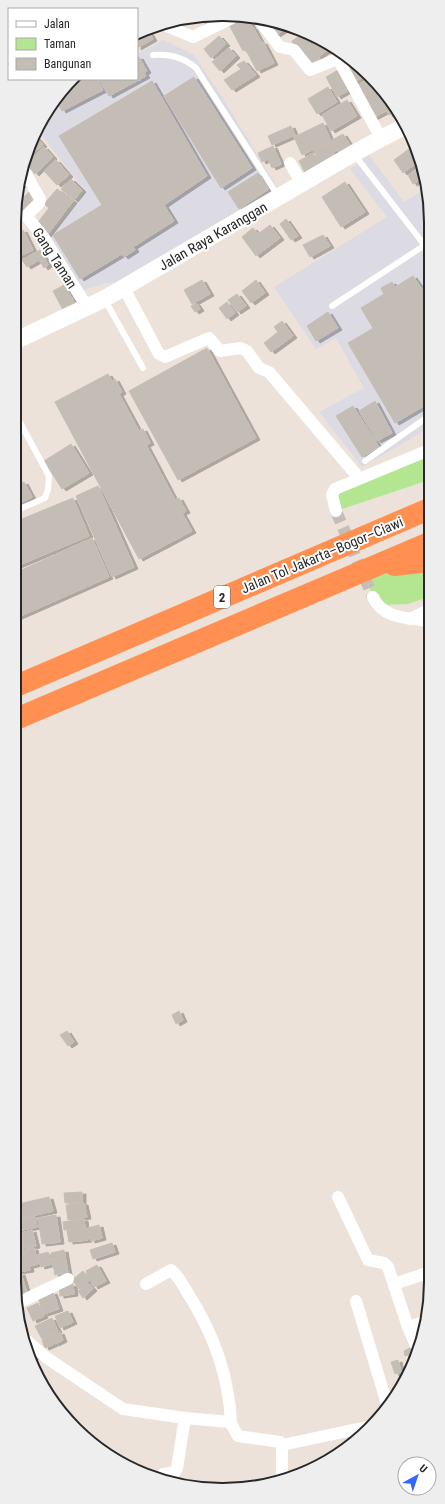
<svg xmlns="http://www.w3.org/2000/svg" width="445" height="1504" viewBox="0 0 445 1504" font-family="'Roboto Condensed',sans-serif">
<style>
.industrial{fill:#dcdae3}
.green{fill:#b4e692}
.building{fill:#c3bdb5;stroke:#c7beb3;filter:url(#shadow)}
.lines{fill:none;stroke-linecap:round;stroke-linejoin:round}
.street-tunnel{stroke:#c5bdb6;stroke-width:12;stroke-dasharray:12 6;stroke-linecap:butt}
.lane{stroke:#fff;stroke-width:6}
.street{stroke:#fff;stroke-width:12}
.secondary{stroke:#fff;stroke-width:17}
.highway{stroke:#ff9051;stroke-width:22}
.labels{text-anchor:middle;dominant-baseline:central;stroke-width:4;stroke-linejoin:round;paint-order:stroke}
.shield{fill:#fff;stroke:#686868;stroke-width:1}
.shield-label{font-size:13px;font-weight:bold;fill:#282828}
.street-label{font-size:14px;fill:#282828;stroke:#fff}
.rim{fill:none;stroke:#282828;stroke-width:2}
</style>
<defs>
<filter id="shadow"><feDropShadow dx="4" dy="2" stdDeviation="0" flood-color="#0004"/></filter>
</defs>
<rect width="100%" height="100%" fill="#ece2d9"/>
<path class="industrial" d="M163,40L194,55L224,100L277,187L235,212L203,234L116,283H106L84,290L48,238L85,191L39,132L49,107L77,79H137V54Z
M369,155L404,202L427,188L429,196V428L362,467L319,412L364,388L336,338L316,349L274,287L387,217L350,169Z"/>
<path class="green" d="M429,450V480L336,511L333,492Z
M429,543L428,597L408,604L377,605L362,571Z"/>
<path class="building" d="M202,18H221L207,28Z
M232,18H248L252,27L235,36L227,21Z
M273,22L287,28L273,37L266,27Z
M253,27L261,42L243,51L235,36Z
M149,32L153,39L137,48V37Z
M304,33L322,62L310,70L292,41Z
M219,36L226,44L211,58L204,49Z
M320,39L333,47L319,56L312,44Z
M263,42L274,63L257,71L246,50Z
M229,48L236,56L220,71L212,62Z
M139,57L147,71L144,73L146,76L109,96L99,79H137V58Z
M244,61L256,75L232,90L224,80L241,69L237,65Z
M351,62L367,75L353,83L343,67Z
M340,69L351,89L337,97L326,77Z
M194,77L252,168L221,188L164,96Z
M370,78L379,87L360,97L354,87Z
M77,79H97L103,90L62,111L56,100Z
M152,81L207,176L164,205L174,221L133,247L135,250L124,257L122,254L80,279L53,235L102,205L59,136Z
M328,87L337,102L317,114L308,99Z
M382,89L396,112L389,115L377,92Z
M375,91L386,111L373,118L362,98Z
M347,100L357,116L331,131L322,115Z
M323,123L331,141L302,155L294,137Z
M291,126L295,135L272,145L268,136Z
M343,134L350,145L338,152L332,140Z
M36,137L43,145L28,157Z
M332,142L336,149L331,160L322,165L314,151Z
M273,146L281,164L272,168L268,159L262,162L258,153Z
M44,147L53,157L35,174L26,163Z
M409,149L418,162L403,173L394,160Z
M313,153L320,165L305,173L299,161Z
M56,160L69,175L57,185L44,171Z
M418,169L424,177L413,184L408,175Z
M258,173L269,189L239,209L228,192Z
M21,174L27,182L18,188V182Z
M71,179L82,190L74,200L61,189Z
M345,182L365,212L341,227L322,197Z
M57,189L73,201L47,235L35,226L49,208L44,204Z
M29,192L38,201L24,214L18,208V203Z
M286,219L298,236L291,240L280,224Z
M270,225L280,238L256,256L242,237L253,228L258,234Z
M23,230L33,250L18,257V232Z
M323,235L330,246L310,257L303,245Z
M40,250L48,265L44,268L39,260L27,267L22,260Z
M413,276L426,295L373,328L361,308L384,294L381,288L392,282L395,287Z
M202,280L210,294L192,304L184,290Z
M256,280L265,293L251,303L242,291Z
M64,285L75,303L63,310L53,291Z
M237,294L246,306L237,312L228,300Z
M429,295V363L399,313Z
M227,302L235,313L227,319L219,308Z
M196,303L200,309L195,312L191,306Z
M328,312L338,328L316,341L307,326Z
M399,313L429,363V403L395,423L348,343Z
M282,321L293,336L271,352L264,343L278,332L274,327Z
M207,348L256,438L178,480L129,391Z
M108,374L112,381L115,379L122,392L119,394L139,431L143,429L150,443L146,445L175,500L179,498L186,511L182,513L192,531L139,559L55,402Z
M375,401L392,433L377,441L359,411Z
M353,406L379,447L362,457L336,416Z
M71,444L89,473L62,489L44,461Z
M24,482L32,497L17,505V486Z
M98,486L134,567L112,577L76,496Z
M73,498L89,536L17,566V521Z
M92,538L109,577L16,618L17,572Z
M179,1011L183,1020L176,1024L172,1015Z
M67,1031L74,1042L68,1046L60,1035Z
M82,1192V1202L65,1203L64,1193Z
M49,1197L53,1211L14,1220V1205Z
M84,1203L87,1217L68,1220L66,1205Z
M56,1215L60,1242L42,1244L38,1218Z
M35,1217L37,1227L21,1230L18,1220Z
M84,1219L85,1228L64,1230L63,1222Z
M18,1221L20,1236L14,1237V1222Z
M99,1225L102,1238L91,1241L88,1228Z
M87,1228L88,1240L69,1242L67,1231Z
M32,1230L36,1246L25,1248L22,1233Z
M21,1237L24,1250L14,1252V1239Z
M112,1243L115,1252L93,1259L90,1250Z
M34,1248L38,1264L30,1266L26,1250Z
M64,1250L68,1273L55,1275L51,1253Z
M26,1251L30,1270L17,1272L14,1254Z
M48,1252L52,1264L41,1267L37,1255Z
M97,1265L106,1281L94,1287L86,1271Z
M83,1271L90,1280L79,1289L72,1280Z
M21,1273L27,1293L17,1296L14,1275Z
M88,1283L93,1289L83,1298L78,1291Z
M73,1284L74,1294L60,1296L59,1286Z
M53,1292L59,1309L44,1314L38,1298Z
M38,1303L44,1316L33,1321L27,1308Z
M68,1311L73,1322L60,1328L55,1316Z
M52,1318L58,1331L42,1339L35,1326Z
M60,1332L63,1340L55,1344L51,1336Z
M50,1336L54,1344L45,1348L42,1340Z
M26,1342L38,1353L30,1362V1361Z
M412,1347L414,1353L405,1356L404,1351Z
M398,1360L401,1372L395,1374L391,1362Z"/>
<g class="lines">
<path class="street-tunnel" d="M336,511L373,597"/>
<path class="lane" d="M153,55C170,54 183,57 196,68L278,196
M354,154L429,251
M105,300L143,368
M332,306L425,245
M365,461L429,416
M17,510L45,498L48,489L49,476L17,417"/>
<path class="street" d="M258,18L280,47L294,50L310,70L338,59L381,138
M164,25L193,37L232,18
M290,163L302,184
M23,169L40,199L39,203L27,215L28,218L44,238L87,307
M124,288L159,354L165,357L209,338L220,351L241,348L247,351L259,368L269,372L359,478
M336,511L332,495L335,489L429,450
M373,597C383,619 408,618 428,621
M410,619L428,610
M338,1197L368,1260L384,1263L388,1267L408,1327
M146,1284L171,1270C178,1275 183,1285 187,1292C213,1332 229,1375 231,1423
M394,1284L427,1273
M356,1301L387,1404
M18,1303L68,1279
M26,1340L47,1358L123,1409L185,1418L230,1422L238,1436L280,1442L282,1445V1480
M417,1348L408,1327L427,1321
M282,1445L367,1427
M161,1477L163,1474L175,1472L177,1468L185,1418"/>
<path class="secondary" d="M17,340L104,299L354,153L405,126"/>
<path class="highway" d="M394,565L429,561
M16,686L429,509
M16,719L429,543"/>
</g>
<g class="labels">
<rect class="shield" x="214" y="586" width="16" height="22" rx="3"/>
<g class="shield-label">
<text x="222" y="597">2</text>
</g>
<g class="street-label">
<text transform="translate(213 236) rotate(-30)">Jalan Raya Karanggan</text>
<text transform="translate(55 258) rotate(57)">Gang Taman</text>
<text transform="translate(322 555) rotate(-23)">Jalan Tol Jakarta–Bogor–Ciawi</text>
</g>
</g>
<path d="M0 0H445V1504H0ZM222 21H223A201 201 0 0 1 424 222V1282A201 201 0 0 1 223 1483H222A201 201 0 0 1 21 1282V222A201 201 0 0 1 222 21Z" fill="#eee" fill-rule="evenodd"/>
<path class="rim" d="M222 21H223A201 201 0 0 1 424 222V1282A201 201 0 0 1 223 1483H222A201 201 0 0 1 21 1282V222A201 201 0 0 1 222 21Z"/>
<rect x="8" y="8" width="130" height="72" fill="#ffffff" stroke="#a9a9a9"/>
<rect x="16" y="21" width="20" height="6" fill="#ffffff" stroke="#a9a9a9"/>
<text x="44" y="28" font-size="12" fill="#282828">Jalan</text>
<rect x="16" y="38" width="20" height="12" fill="#b4e692" stroke="#a9a9a9"/>
<text x="44" y="48" font-size="12" fill="#282828">Taman</text>
<rect x="16" y="58" width="20" height="12" fill="#c3bdb5" stroke="#a9a9a9"/>
<text x="44" y="68" font-size="12" fill="#282828">Bangunan</text>
<g transform="translate(417 1476) rotate(40)"><circle r="19" fill="#ffffff" stroke="#a9a9a9"/>
<path d="M0-3L7 15L0 10L-7 15Z" fill="#3367ff"/>
<text y="-6" font-size="11" font-weight="bold" text-anchor="middle" fill="#282828">U</text>
</g>
</svg>
